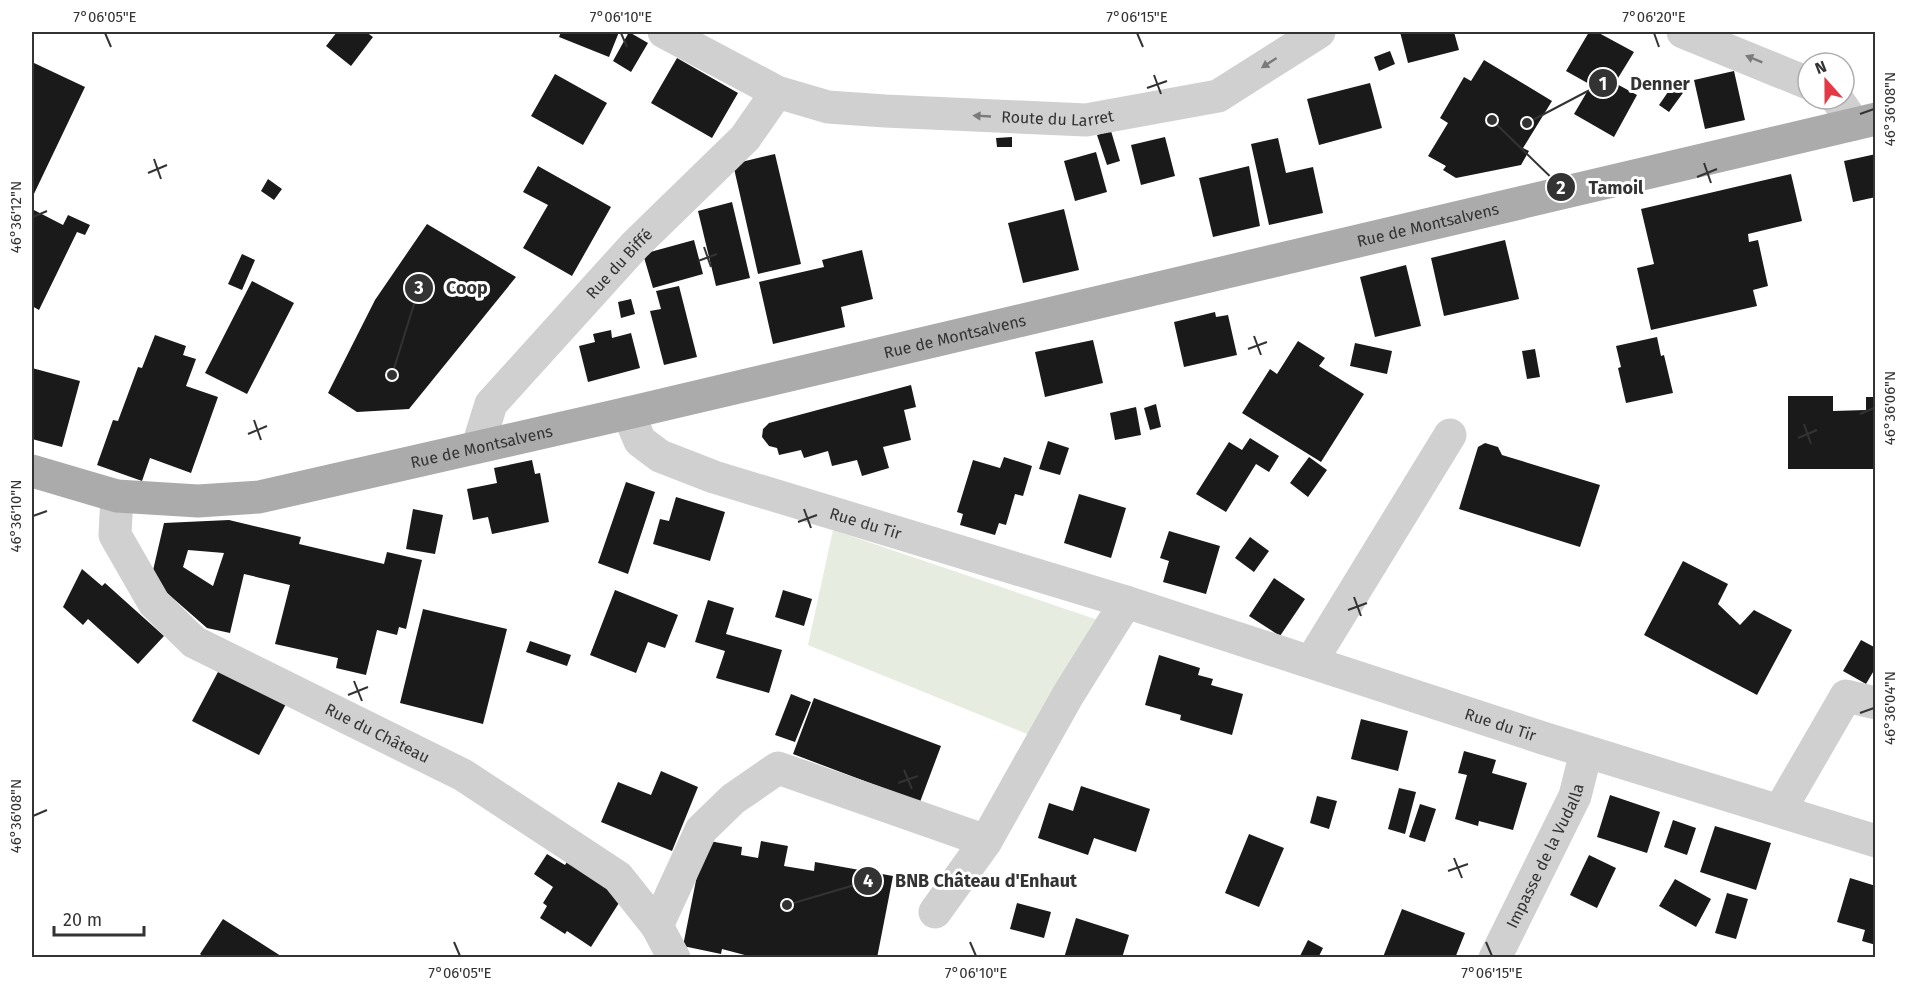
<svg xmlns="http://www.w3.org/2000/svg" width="1907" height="989" viewBox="0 0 1907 989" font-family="'Fira Sans',sans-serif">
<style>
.green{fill:#e6ecdf}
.building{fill:#1a1a1a;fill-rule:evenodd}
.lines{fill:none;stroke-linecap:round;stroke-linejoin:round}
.minor{stroke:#d0d0d0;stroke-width:33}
.major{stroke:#ababab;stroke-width:33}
.oneway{fill:#7a7a7a}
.ticks{fill:none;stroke:#333;stroke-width:2}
.labels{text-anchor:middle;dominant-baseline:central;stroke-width:6;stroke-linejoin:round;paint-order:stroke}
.street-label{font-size:16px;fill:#333;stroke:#fff}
.leader{fill:none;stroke:#333;stroke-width:2}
.callout-dot{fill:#333;stroke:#fff;stroke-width:2}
.mark-label{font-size:18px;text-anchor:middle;font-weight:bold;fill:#fff}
.callout-label{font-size:18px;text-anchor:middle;font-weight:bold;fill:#333;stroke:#fff;stroke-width:6;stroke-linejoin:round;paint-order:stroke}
.neatline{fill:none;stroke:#333;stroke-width:2}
.ticks-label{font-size:15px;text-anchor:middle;fill:#333}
</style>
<rect width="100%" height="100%" fill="#fff"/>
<path class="green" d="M833,530L1098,620L1032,736L808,645Z"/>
<path class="building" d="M337,32H366L373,37L351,66L326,46Z
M561,32H619L609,57L559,37Z
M629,32L648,43L631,72L613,61Z
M1400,32H1454L1459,50L1408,63Z
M1589,32H1597L1634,52L1615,83L1637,95L1614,137L1574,114L1591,85L1566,71Z
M1390,51L1395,64L1379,71L1374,57Z
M677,58L738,93L712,138L651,103Z
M1484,60L1552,101L1523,148L1529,151L1521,165L1456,178L1443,170L1446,166L1428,156L1448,123L1440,118L1464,77L1471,81Z
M34,63L85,87L32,198V69Z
M1734,71L1745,120L1705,129L1694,80Z
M555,74L607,103L583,145L531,116Z
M1677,79L1688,86L1669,112L1659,105Z
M1370,83L1382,128L1319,145L1307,99Z
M1111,131L1120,161L1107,165L1097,135Z
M1012,137V147H997L996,138Z
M1165,137L1175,176L1141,185L1131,145Z
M1278,138L1286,173L1313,167L1323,213L1269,225L1251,144Z
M1096,152L1107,192L1075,201L1064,161Z
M775,154L801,264L758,274L733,164Z
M1876,154V197L1853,202L1844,161Z
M538,166L611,207L572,276L523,248L548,205L523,192Z
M1249,166L1260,226L1213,237L1199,178Z
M1791,174L1802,221L1748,234L1749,242L1758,240L1768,286L1753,290L1757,306L1651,330L1637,268L1654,264L1641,209Z
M268,179L282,189L274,200L261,191Z
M732,202L750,278L716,286L698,211Z
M32,209L63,225L68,215L90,225L85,235L77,232L39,310L32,306Z
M1064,209L1079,270L1023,283L1008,223Z
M427,224L516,277L409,409L357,412L328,393L375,300Z
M694,240L703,274L653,288L643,254Z
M1505,240L1519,299L1444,316L1431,258Z
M862,250L873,299L841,307L845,327L773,344L759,282L824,267L822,260Z
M242,254L255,260L242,290L228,284Z
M1406,265L1421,326L1375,337L1360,277Z
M252,281L294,303L247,394L205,373Z
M679,286L697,357L664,365L650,311L661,309L656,291Z
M631,299L635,314L621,318L618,302Z
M1215,312L1216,317L1228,315L1237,355L1184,367L1174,322Z
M611,330L612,338L631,333L640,368L588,382L579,346L595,342L593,334Z
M155,335L186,346L183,355L196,359L186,386L218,397L191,473L150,458L142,481L97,465L113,420L118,421L138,367L142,368Z
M1657,337L1661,356L1664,355L1673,393L1626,403L1618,368L1621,367L1616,346Z
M1093,340L1103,383L1045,397L1035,352Z
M1298,341L1325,358L1319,366L1364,394L1321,462L1242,413L1270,369L1277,374Z
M1355,343L1392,351L1387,374L1350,366Z
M1535,349L1540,377L1527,379L1522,351Z
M32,368L80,381L62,447L32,439Z
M911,385L916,407L904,410L911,440L883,447L889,468L862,476L857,460L832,466L828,451L804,458L801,450L779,455L777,448L769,446L762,437L763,429L769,423Z
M1788,396H1833V411L1866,410V397H1876V469H1788Z
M1156,404L1161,427L1150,430L1144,408Z
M1136,407L1141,435L1115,440L1110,413Z
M1250,438L1279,456L1269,472L1256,464L1226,512L1196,494L1229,442L1242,450Z
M1048,441L1069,448L1060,475L1039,469Z
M1485,443L1498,447L1502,455L1600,485L1580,547L1459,509L1478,447Z
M1004,457L1032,466L1023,496L1015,494L1006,525L999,523L995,535L960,525L963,514L957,512L973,460L1000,468Z
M1309,457L1327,470L1308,497L1290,483Z
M532,460L535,474L540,473L549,522L492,534L488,517L473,520L467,489L497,483L494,468Z
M626,482L655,492L628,574L598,563Z
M1079,494L1126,508L1111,558L1064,543Z
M676,497L725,512L710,561L653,544L660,519L669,521Z
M413,509L443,515L435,554L406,549Z
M229,520L301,537L299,544L384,564L387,552L422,560L406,629L399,627L397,635L377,630L366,675L336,668L338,658L275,644L290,585L244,574L230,633L207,628L151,579L164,523ZM188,550L224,553L213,586L183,567Z
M1169,531L1220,546L1206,594L1163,582L1169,561L1160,558Z
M1250,537L1269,551L1254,572L1235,558Z
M1683,561L1728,584L1718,604L1740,625L1754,610L1792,630L1757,695L1644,635Z
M82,569L102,586L105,583L164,636L138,664L88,619L83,625L63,607Z
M1274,578L1305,599L1280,636L1249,616Z
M615,590L678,615L665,648L648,642L636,673L590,655Z
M783,590L812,599L804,626L775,617Z
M708,600L734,608L726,634L782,650L769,693L716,678L725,651L695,642Z
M423,609L507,629L483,724L400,703Z
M1861,640L1876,648V667L1866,684L1843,671Z
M530,641L571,655L567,666L526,652Z
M1159,655L1200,668L1198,675L1213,679L1211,685L1243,694L1232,735L1180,720L1181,715L1145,705Z
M219,670L286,704L259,755L192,721Z
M791,694L811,702L795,742L775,735Z
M814,698L941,746L920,802L793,754Z
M1361,719L1408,731L1398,771L1351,759Z
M1464,751L1496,760L1492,773L1527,783L1513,830L1479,821L1478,826L1455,819L1467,775L1458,773Z
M661,771L698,787L672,851L601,822L618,782L651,795Z
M1081,786L1150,809L1136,852L1094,838L1088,855L1038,838L1049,803L1073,811Z
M1399,788L1416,792L1405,834L1388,829Z
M1610,795L1660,812L1647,853L1597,837Z
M1317,796L1337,801L1329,829L1310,823Z
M1420,804L1436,809L1425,842L1409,837Z
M1673,820L1696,828L1687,855L1664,847Z
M1715,826L1771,843L1756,890L1700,872Z
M1249,834L1284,848L1259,907L1225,893Z
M704,840L742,847L741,855L758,858L761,841L788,846L784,866L814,871L815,862L893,876L877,958H756L722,949L721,954L683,946Z
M547,854L565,865L568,860L624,895L591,947L567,931L565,934L540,918L547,906L543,903L553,887L534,874Z
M1589,855L1616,868L1597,908L1570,895Z
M1850,878L1876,886V945L1862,941L1865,930L1837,922Z
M1675,879L1711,899L1696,927L1659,906Z
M1727,893L1748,899L1736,939L1715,933Z
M1017,903L1051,912L1044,938L1010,929Z
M1402,909L1465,933L1455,958L1383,957Z
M1076,918L1129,935L1122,958H1064Z
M223,919L284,958H205L200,954Z
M1308,940L1323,948L1318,958H1299Z"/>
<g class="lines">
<g class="minor">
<path id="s1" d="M664,32L777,92L828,107L885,111L1086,120L1218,96L1319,32"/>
<path d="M1683,32L1808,83"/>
<path d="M1837,99L1854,124"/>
<path id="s2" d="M628,413L640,441L660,456L714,477L1126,602L1546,739L1876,841"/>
<path id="s3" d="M478,446L491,404L635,245L745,138L777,92"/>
<path id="s4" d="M117,496L115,535L154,603L194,642L463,775L568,844L618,877L657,926L674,958"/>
<path d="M1311,662L1450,435"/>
<path d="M1780,810L1846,696L1876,703"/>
<path d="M935,912L986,841L1068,695L1126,602"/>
<path d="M657,926L701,830L733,799L778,768L986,841"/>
<path id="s5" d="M1495,958L1575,796L1586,752"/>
</g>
<path class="major" id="s6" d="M32,471L117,496L198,501L259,497L628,413L1876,119"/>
</g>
<defs><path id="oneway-solid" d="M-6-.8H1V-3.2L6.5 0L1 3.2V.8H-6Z" transform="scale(1.5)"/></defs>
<g class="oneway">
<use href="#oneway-solid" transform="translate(1754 59) rotate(-158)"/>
<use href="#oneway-solid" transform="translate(1269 63) rotate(147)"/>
<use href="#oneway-solid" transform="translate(982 116) rotate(-177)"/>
</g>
<path class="ticks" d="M105,33L111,47M621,33L627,47M1137,33L1143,47M1654,33L1659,47M1154,75L1161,94M1147,88L1167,81M1860,114L1874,109M154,159L161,179M1704,163L1711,183M148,173L167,165M1697,177L1717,169M33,217L47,211M704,247L711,267M698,261L717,254M1254,336L1261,355M1248,349L1267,342M1860,414L1874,408M254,420L261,440M1804,424L1811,444M248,434L267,426M1798,438L1817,430M804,509L811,528M33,516L47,511M798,522L817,515M1354,597L1361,616M1348,610L1367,603M354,681L362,701M348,695L368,687M1860,713L1874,708M904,770L912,789M898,783L918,776M33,816L47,810M1454,858L1462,878M1448,871L1468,864M454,942L460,956M970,942L976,956M1486,942L1492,956"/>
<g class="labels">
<g class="street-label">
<text stroke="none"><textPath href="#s1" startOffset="411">Route du Larret</textPath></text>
<text stroke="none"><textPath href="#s6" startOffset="1431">Rue de Montsalvens</textPath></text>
<text stroke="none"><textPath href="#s3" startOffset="234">Rue du Biffé</textPath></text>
<text stroke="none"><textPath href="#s6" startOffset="945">Rue de Montsalvens</textPath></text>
<text stroke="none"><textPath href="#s6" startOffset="459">Rue de Montsalvens</textPath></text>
<text stroke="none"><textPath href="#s2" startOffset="272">Rue du Tir</textPath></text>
<text stroke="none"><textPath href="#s2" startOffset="938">Rue du Tir</textPath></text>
<text stroke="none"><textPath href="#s4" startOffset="378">Rue du Château</textPath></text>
<text stroke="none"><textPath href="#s5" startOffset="114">Impasse de la Vudalla</textPath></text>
</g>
</g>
<path class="leader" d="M1527 123L1603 83M1492 120L1561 187M392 375L419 288M787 905L868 881"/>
<g class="callout-dot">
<circle cx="1527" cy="123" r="6"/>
<circle cx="1492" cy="120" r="6"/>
<circle cx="392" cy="375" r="6"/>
<circle cx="787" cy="905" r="6"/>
<circle cx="1603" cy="83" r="15"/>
<circle cx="1561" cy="187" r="15"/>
<circle cx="419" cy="288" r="15"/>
<circle cx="868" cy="881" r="15"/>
</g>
<g class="mark-label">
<text x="1603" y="90">1</text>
<text x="1561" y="194">2</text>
<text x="419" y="294">3</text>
<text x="868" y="887">4</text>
</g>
<g class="callout-label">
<text x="1660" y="90">Denner</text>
<text x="1616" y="194">Tamoil</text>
<text x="467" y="294">Coop</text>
<text x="986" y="887">BNB Château d'Enhaut</text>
</g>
<rect width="1907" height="989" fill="none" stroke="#ffffff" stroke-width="66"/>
<g transform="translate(1826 81) rotate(339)"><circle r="28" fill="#ffffff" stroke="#adadad" stroke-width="1.5"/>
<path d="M0-4.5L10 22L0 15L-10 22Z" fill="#e63946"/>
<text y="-9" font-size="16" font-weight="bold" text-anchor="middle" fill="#333333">N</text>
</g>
<path d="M54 926v9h90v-9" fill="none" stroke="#333333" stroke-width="3"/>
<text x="63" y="926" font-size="18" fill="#333333" stroke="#ffffff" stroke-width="4.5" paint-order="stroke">20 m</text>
<rect x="33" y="33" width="1841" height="923" class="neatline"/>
<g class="ticks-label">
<text x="105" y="22">7°06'05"E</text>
<text x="621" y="22">7°06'10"E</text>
<text x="1137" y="22">7°06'15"E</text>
<text x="1654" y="22">7°06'20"E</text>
<text transform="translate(1890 109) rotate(-90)" y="5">46°36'08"N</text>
<text transform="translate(16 217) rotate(-90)" y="5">46°36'12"N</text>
<text transform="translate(1890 408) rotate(-90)" y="5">46°36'06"N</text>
<text transform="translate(16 516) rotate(-90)" y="5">46°36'10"N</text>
<text transform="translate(1890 708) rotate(-90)" y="5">46°36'04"N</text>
<text transform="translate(16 816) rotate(-90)" y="5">46°36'08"N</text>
<text x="460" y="978">7°06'05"E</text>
<text x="976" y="978">7°06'10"E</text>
<text x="1492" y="978">7°06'15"E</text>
</g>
</svg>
